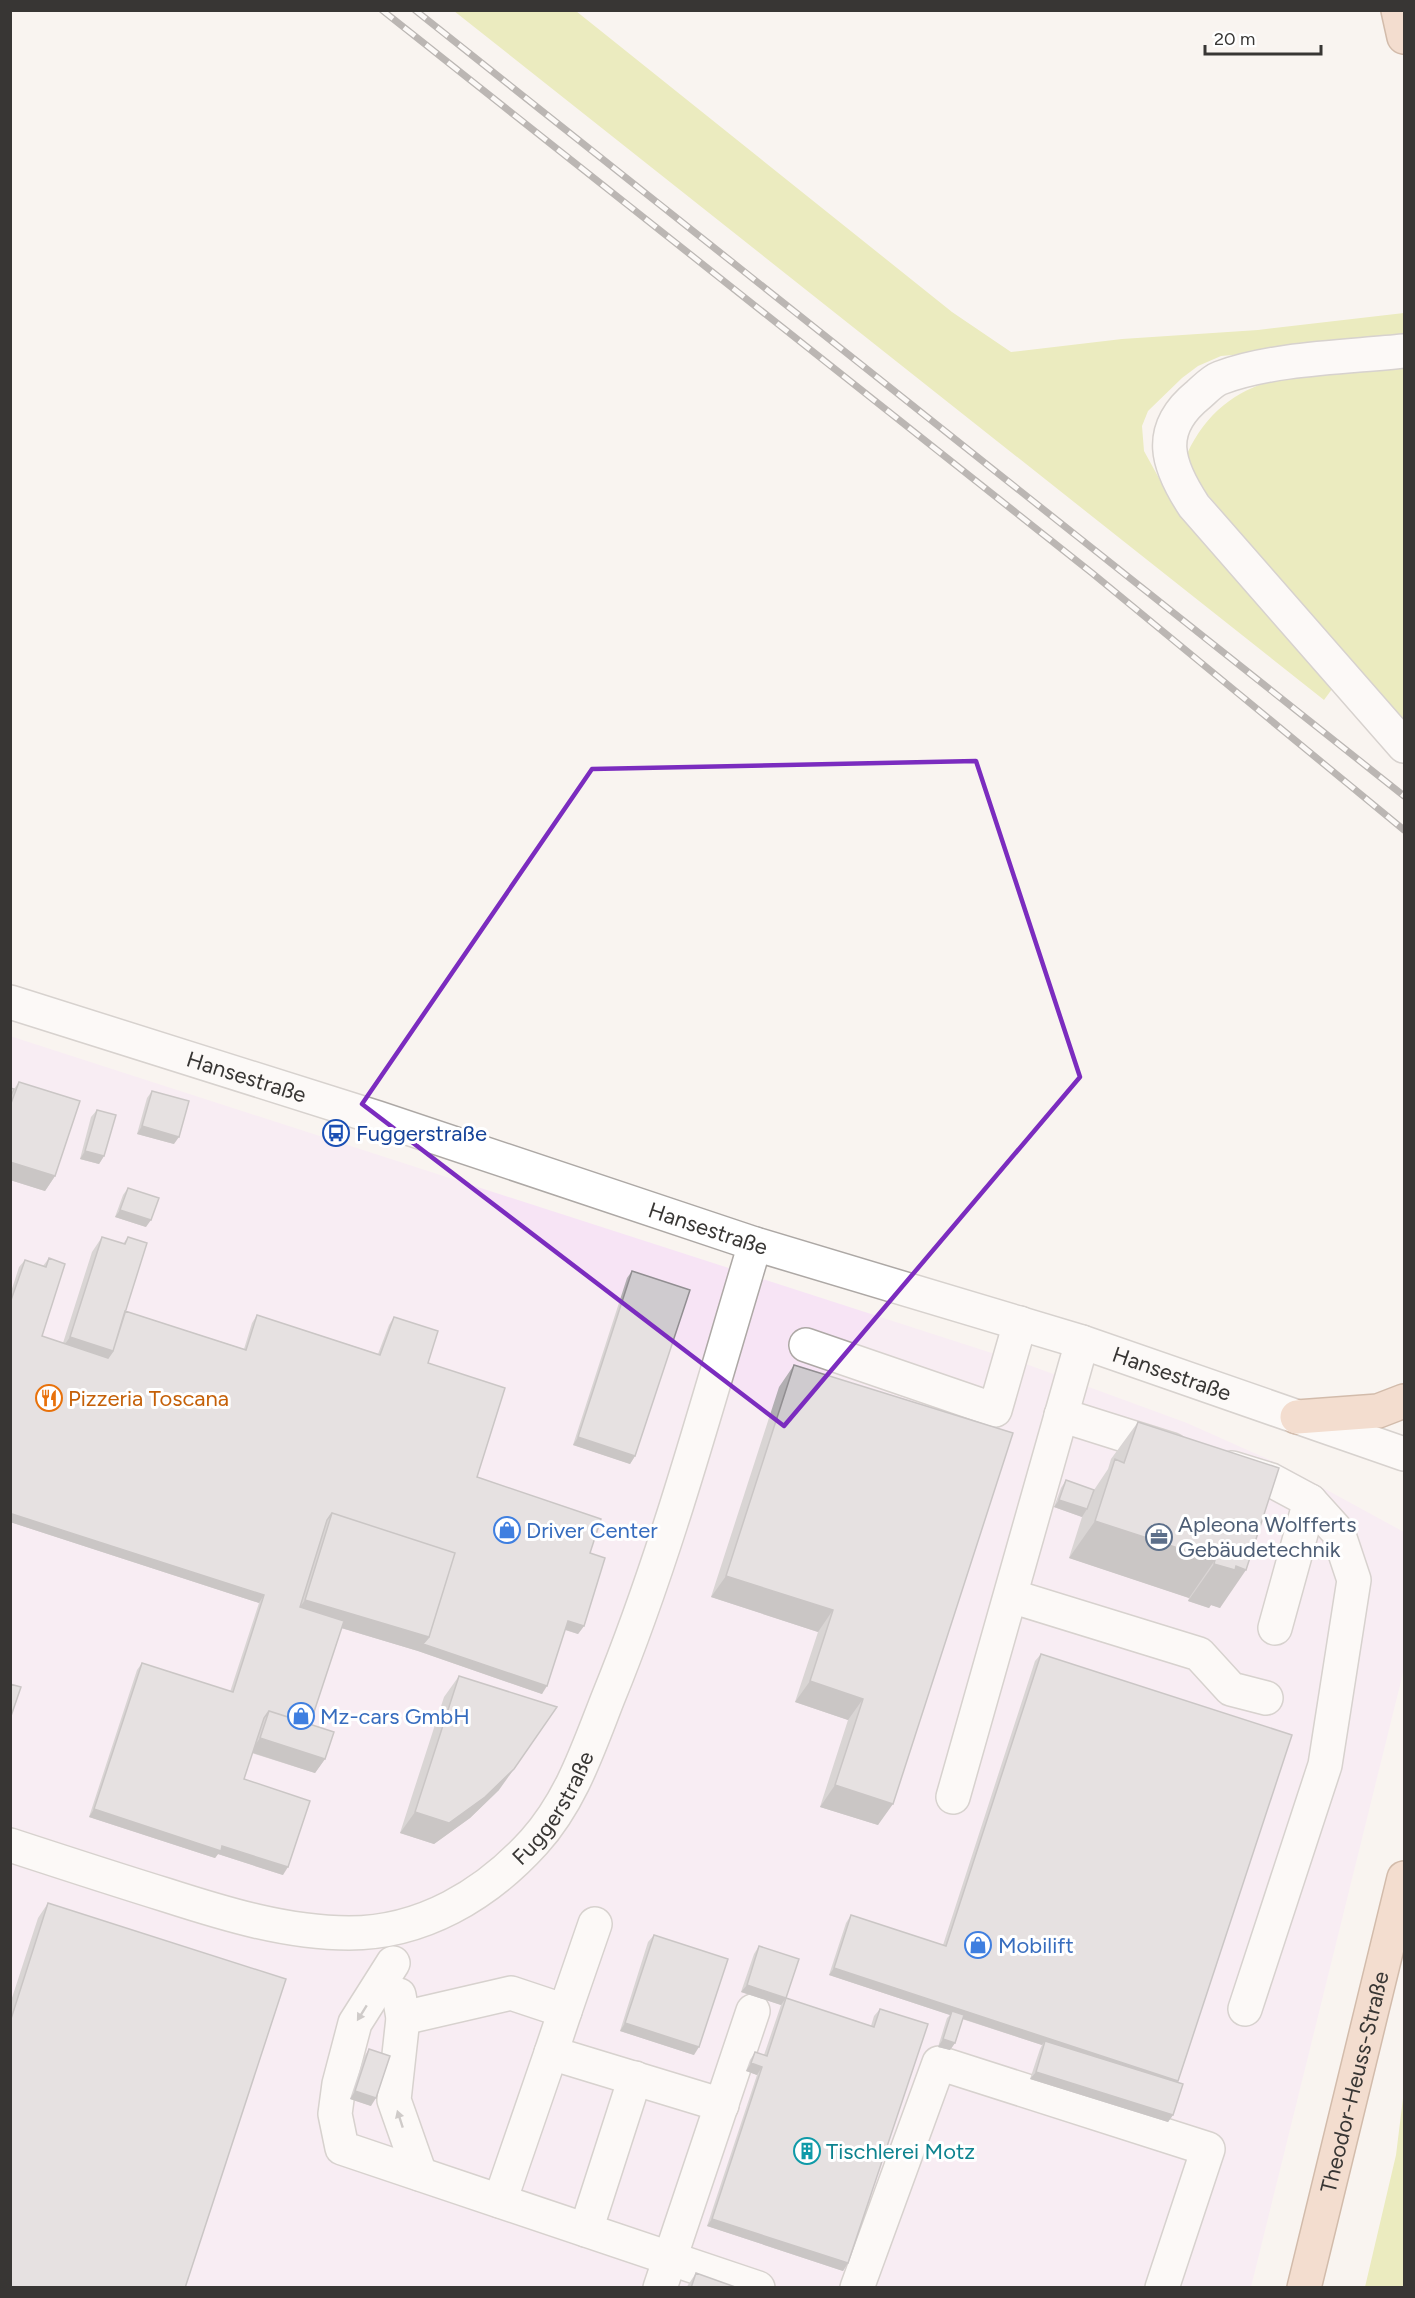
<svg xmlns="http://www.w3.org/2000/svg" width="1415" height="2298" viewBox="0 0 1415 2298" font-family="Figtree,sans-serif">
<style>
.commercial{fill:#f7e4f5}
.green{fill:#d9e083}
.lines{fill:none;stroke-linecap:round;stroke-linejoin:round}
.minor-casing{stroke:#ada8a5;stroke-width:36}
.major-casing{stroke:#a37757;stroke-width:36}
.minor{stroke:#fff;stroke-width:33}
.major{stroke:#eac2a6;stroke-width:33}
.rail-casing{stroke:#6f6c69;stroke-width:7}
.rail{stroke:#fff;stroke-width:4.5;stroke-dasharray:14;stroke-linecap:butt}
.wall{fill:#b2afb2}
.shaded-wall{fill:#918e91}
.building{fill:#cfcbcf;stroke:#918e91;stroke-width:1.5}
.oneway{fill:#9c9a9a}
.marked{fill:none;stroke:#7b2cbf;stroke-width:4.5;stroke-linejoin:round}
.labels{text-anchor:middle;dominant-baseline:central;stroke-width:6;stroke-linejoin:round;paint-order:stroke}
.street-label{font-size:22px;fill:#383634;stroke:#fff}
.transit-label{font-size:22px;fill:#164399;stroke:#fff;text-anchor:start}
.food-label{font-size:22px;fill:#c56008;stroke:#fff;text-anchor:start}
.service-label{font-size:22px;fill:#4e5e75;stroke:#fff;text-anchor:start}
.shop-label{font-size:22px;fill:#366cbe;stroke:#fff;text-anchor:start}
.culture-label{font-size:22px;fill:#0d838f;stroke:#fff;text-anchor:start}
</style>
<rect width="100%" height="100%" fill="#f9f4f0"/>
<path class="commercial" d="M10,1036L1026,1364L1187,1423L1281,1465L1404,1532V1669L1251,2287H11Z"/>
<path class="green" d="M454,11H576L952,312L1011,352L1122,339L1258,330L1404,313V340L1221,356L1198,366L1182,378L1148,411L1142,426L1144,451L1176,509L1335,685L1324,700Z
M1404,366V725L1197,482L1187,454C1228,364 1320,372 1404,366Z
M1404,2090V2287H1365L1396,2155Z"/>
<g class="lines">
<defs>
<g id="minor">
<path d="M1404,351C1347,357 1273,358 1220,378C1212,381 1205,389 1198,395C1155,430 1167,465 1194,506L1404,746"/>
<path id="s1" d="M10,1002L378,1118L755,1244L1082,1342L1404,1454"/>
<path d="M806,1345L995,1410L1020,1323"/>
<path d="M1061,1415L1172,1450"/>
<path d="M1232,1468L1271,1480L1310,1501L1338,1532L1354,1580L1325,1765L1245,2009"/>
<path d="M1011,1596L1199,1654L1231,1689L1266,1698"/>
<path d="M1275,1628L1310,1501"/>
<path d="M953,1797L1082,1342"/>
<path id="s2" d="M10,1845C62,1862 114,1879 166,1895C225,1914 287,1933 349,1933C422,1933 486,1895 534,1842C571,1801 588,1749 608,1698C668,1551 709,1396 755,1244"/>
<path d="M393,1963L355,2023L339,2084L335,2114L342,2148L758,2288"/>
<path d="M399,1995L403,2018L394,2100L420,2174"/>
<path d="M565,2011L551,2053L722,2105"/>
<path d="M403,2018L511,1993L565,2011L595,1924"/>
<path d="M500,2201L551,2053"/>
<path d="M586,2230L635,2078"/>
<path d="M660,2288L753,2011"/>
<path d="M857,2288L939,2063L1208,2149L1162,2288"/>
</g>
<g id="major">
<path d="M1398,10L1404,37"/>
<path d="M1297,1417L1378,1411L1404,1401"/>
<path id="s3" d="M1304,2288L1404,1878"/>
</g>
</defs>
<use href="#minor" class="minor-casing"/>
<use href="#major" class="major-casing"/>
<use href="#minor" class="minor"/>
<use href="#major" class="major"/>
<defs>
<path id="rail" d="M382,10L1092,573L1404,830
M415,10L1404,796"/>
</defs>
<use href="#rail" class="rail-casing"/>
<use href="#rail" class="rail"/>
</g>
<path class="wall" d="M19,1082L55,1176L45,1191L10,1180V1088L14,1089Z
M152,1091L174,1144L137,1134L147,1098Z
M97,1110L104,1156L99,1164L80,1159L91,1117Z
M128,1188L146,1227L115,1217L123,1195Z
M102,1237L123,1244L128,1237L125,1311L244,1349L252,1323L257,1315L378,1354L389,1325L394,1317L428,1363L477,1477L590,1553L584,1626L578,1634L565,1630L542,1694L418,1651L341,1628L310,1724L325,1759L315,1773L252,1753L244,1779L283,1875L218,1854L215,1858L89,1817L137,1670L142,1663L230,1692L259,1603L10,1522V1295L19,1267L25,1260L43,1266L49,1258L42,1336L63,1343L92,1252Z
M632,1271L635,1456L630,1464L573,1445L627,1278Z
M794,1365L1013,1433L878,1825L820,1807L848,1720L795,1702L818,1632L711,1597L779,1387Z
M1138,1422L1279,1468L1220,1608L1211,1605L1209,1608L1188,1601L1189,1598L1069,1558L1082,1517L1054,1507L1061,1488L1066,1480L1094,1490L1108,1469L1111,1459Z
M1041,1654L1177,2082L1173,2115L1168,2122L1030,2079L1040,2049L1042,2045L962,2019L955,2043L950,2050L938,2047L947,2018L950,2015L829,1975L846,1923L851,1915L943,1945L1035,1661Z
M459,1676L499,1790L470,1818L434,1844L400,1833L444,1697Z
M48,1903L10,2288V2004L38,1918Z
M654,1935L694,2055L620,2031L648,1942Z
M759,1946L786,1998L871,2026L874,2016L880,2009L848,2263L843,2271L707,2226L757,2075L746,2071L750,2060L755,2052L764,2055L781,2005L741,1992L754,1954Z
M369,2049L371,2106L350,2099L364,2057Z
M696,2273L738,2288H686Z"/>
<path class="shaded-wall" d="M142,1126L179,1137L174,1144L137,1134Z
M85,1151L104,1156L99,1164L80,1159Z
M10,1162L55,1176L45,1191L10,1180Z
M120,1210L151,1220L146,1227L115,1217Z
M70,1337L113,1351L102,1365L60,1351Z
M578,1437L635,1456L630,1464L573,1445Z
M1059,1500L1087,1509L1082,1517L1054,1507Z
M12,1514L264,1595L259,1603L10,1522V1516Z
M1095,1521L1215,1560L1189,1598L1069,1558Z
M1214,1564L1236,1566L1246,1570L1220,1608L1211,1605L1209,1608L1188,1601Z
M726,1576L833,1610L818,1632L711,1597Z
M305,1600L429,1637L547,1686L542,1694L418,1651L295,1614Z
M568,1621L584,1626L578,1634L563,1629Z
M810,1681L863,1699L848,1720L795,1702Z
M260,1738L325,1759L315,1773L250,1752Z
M514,1769L499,1790L470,1818L434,1844L400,1833L415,1812Z
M835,1785L893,1804L878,1825L820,1807Z
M94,1809L222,1846L288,1867L283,1875L218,1854L215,1858L89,1817Z
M834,1968L1178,2081L1173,2088L1045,2041L1042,2045L951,2015L952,2011L950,2015L829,1975Z
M747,1985L786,1998L781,2005L741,1992Z
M625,2023L699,2047L694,2055L620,2031Z
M943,2039L955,2043L950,2050L938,2047Z
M751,2063L762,2067L757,2075L746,2071Z
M1036,2072L1173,2115L1168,2122L1030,2079Z
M355,2091L376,2098L371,2106L350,2099Z
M712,2219L848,2263L843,2271L707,2226Z"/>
<path class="building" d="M19,1082L80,1101L55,1176L10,1162V1106Z
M10,1088L14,1089L10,1098Z
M152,1091L189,1101L179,1137L142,1126Z
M97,1110L116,1115L104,1156L85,1151Z
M128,1188L159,1198L151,1220L120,1210Z
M102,1237L125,1244L128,1237L147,1243L113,1351L70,1337Z
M49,1258L65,1264L42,1336L108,1358L113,1351L125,1311L246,1350L257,1315L380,1355L394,1317L438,1331L428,1363L505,1388L477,1477L601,1519L590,1553L605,1558L584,1626L568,1621L547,1686L423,1644L429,1637L455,1553L332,1513L327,1520L300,1607L344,1621L310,1724L269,1711L264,1718L244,1779L310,1801L288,1867L222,1846L221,1851L94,1809L142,1663L233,1692L264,1595L12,1514L10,1519V1303L25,1260L46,1267Z
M632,1271L690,1290L635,1456L578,1437Z
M794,1365L1013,1433L893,1804L835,1785L863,1699L810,1681L833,1610L726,1576Z
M1138,1422L1279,1468L1246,1570L1236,1566L1235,1570L1214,1564L1215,1560L1095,1521L1115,1459L1124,1463Z
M1066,1480L1094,1490L1087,1509L1059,1500Z
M332,1513L455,1553L429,1637L305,1600Z
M1041,1654L1292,1735L1178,2081L834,1968L851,1915L946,1946Z
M459,1676L557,1707L514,1769L485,1797L449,1823L415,1812Z
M10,1684L21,1687L10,1719Z
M269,1711L334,1732L325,1759L260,1738Z
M48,1903L286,1979L185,2288H10V2022Z
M654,1935L728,1959L699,2047L625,2023Z
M759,1946L799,1959L786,1998L874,2027L880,2009L928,2024L848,2263L712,2219L762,2067L751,2063L755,2052L767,2056L786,1998L747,1985Z
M952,2011L964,2015L955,2043L943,2039Z
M1045,2041L1183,2084L1173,2115L1036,2072Z
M369,2049L390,2056L376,2098L355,2091Z
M696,2273L738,2288H691Z"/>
<defs><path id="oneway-solid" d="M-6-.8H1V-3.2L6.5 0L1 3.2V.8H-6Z" transform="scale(1.5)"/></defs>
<g class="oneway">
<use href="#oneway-solid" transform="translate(362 2013) rotate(122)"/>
<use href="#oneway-solid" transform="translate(400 2119) rotate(-108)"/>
</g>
<path d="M0 0H1415V2298H0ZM976,761L1080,1077L784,1426L362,1104L592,769Z" fill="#f9f4f0" fill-opacity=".55" fill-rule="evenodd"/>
<path class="marked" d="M976,761L1080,1077L784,1426L362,1104L592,769Z"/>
<defs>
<symbol id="bus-ring" viewBox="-11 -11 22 22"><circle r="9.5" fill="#fff" stroke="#1a4fb4" stroke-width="1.5"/><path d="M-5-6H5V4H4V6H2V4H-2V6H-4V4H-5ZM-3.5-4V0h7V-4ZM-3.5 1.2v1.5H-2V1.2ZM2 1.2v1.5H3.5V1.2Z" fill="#1a4fb4"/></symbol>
<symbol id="restaurant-ring" viewBox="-11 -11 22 22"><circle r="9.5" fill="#fff" stroke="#e8710a" stroke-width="1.5"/><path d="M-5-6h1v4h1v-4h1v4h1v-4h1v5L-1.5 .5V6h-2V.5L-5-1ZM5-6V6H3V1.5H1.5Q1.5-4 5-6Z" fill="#e8710a"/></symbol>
<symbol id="shop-ring" viewBox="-11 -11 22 22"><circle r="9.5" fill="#fff" stroke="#3f7fe0" stroke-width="1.5"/><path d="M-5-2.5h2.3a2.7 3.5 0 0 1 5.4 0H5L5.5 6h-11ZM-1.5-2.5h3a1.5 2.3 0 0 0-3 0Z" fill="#3f7fe0"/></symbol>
<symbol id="office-ring" viewBox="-11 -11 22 22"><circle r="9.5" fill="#fff" stroke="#5c6f8a" stroke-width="1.5"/><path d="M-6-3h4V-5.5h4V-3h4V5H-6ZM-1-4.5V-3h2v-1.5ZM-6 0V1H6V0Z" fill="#5c6f8a"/></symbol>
<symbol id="building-ring" viewBox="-11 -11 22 22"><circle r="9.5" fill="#fff" stroke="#0f9aa8" stroke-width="1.5"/><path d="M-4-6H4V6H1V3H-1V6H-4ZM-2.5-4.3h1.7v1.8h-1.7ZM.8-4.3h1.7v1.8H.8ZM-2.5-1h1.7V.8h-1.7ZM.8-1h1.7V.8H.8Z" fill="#0f9aa8"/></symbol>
</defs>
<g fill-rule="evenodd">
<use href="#bus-ring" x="321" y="1118" width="30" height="30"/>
<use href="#restaurant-ring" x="34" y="1383" width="30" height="30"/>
<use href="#shop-ring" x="492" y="1515" width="30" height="30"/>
<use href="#office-ring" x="1144" y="1522" width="30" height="30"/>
<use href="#shop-ring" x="286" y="1701" width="30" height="30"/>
<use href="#shop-ring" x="963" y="1930" width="30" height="30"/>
<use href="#building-ring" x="792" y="2136" width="30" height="30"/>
</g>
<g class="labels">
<g class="street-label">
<text stroke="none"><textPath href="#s1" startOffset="248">Hansestraße</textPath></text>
<text stroke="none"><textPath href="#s1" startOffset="734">Hansestraße</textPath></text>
<text stroke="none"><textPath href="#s1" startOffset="1220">Hansestraße</textPath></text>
<text stroke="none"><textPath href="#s2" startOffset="603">Fuggerstraße</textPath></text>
<text stroke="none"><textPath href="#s3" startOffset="212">Theodor-Heuss-Straße</textPath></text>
</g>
<g class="transit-label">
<text x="356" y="1133">Fuggerstraße</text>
</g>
<g class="food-label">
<text x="68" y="1398">Pizzeria Toscana</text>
</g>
<g class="service-label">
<text x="1178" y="1524">Apleona Wolfferts<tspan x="1178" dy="25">Gebäudetechnik</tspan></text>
</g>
<g class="shop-label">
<text x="526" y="1530">Driver Center</text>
<text x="320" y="1716">Mz-cars GmbH</text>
<text x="998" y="1945">Mobilift</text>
</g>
<g class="culture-label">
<text x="826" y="2151">Tischlerei Motz</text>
</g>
</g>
<rect width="1415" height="2298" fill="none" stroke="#383634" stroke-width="24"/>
<path d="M1205 45v9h116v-9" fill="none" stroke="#383634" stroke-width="3"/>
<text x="1214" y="45" font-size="18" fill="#383634" stroke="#ffffff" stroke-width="4.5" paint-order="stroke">20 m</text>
</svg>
